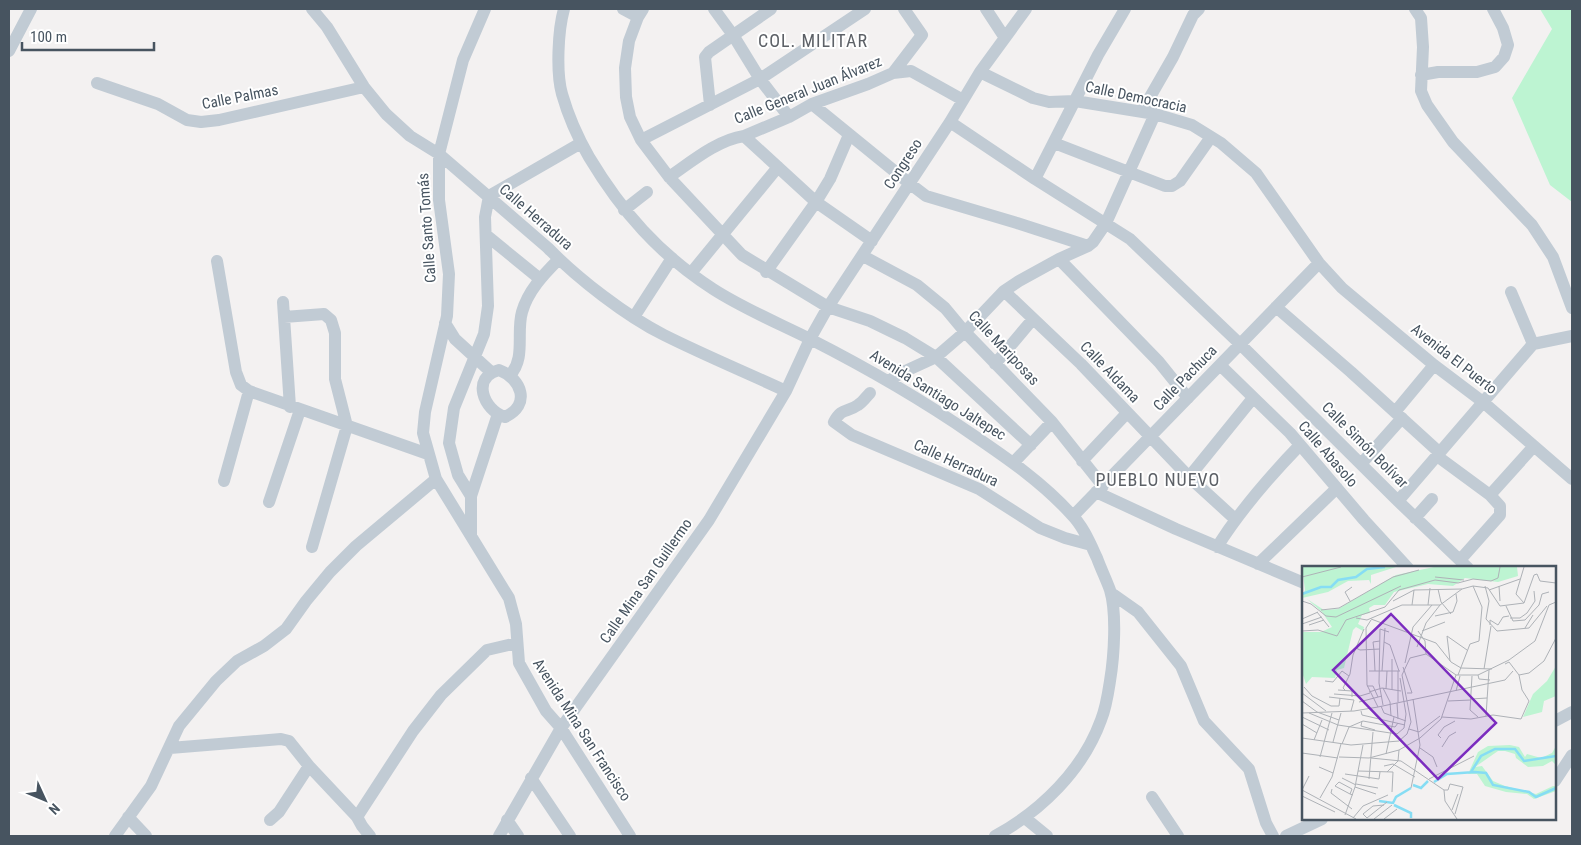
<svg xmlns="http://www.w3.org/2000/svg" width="1581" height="845" viewBox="0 0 1581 845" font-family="'Roboto Condensed',sans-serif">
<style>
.green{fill:#bdf4d2}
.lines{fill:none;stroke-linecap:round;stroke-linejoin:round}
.minor{stroke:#c1cbd4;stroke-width:12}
.labels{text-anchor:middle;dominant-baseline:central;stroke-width:4;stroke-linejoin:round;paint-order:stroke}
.street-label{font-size:15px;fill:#475460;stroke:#fff}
.quarter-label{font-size:18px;letter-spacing:1px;fill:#5d6167;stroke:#fff}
.inset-river{fill:none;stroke:#86ddf4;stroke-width:2.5}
.inset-road{fill:none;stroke:#aeb2b7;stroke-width:1}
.view{fill:#7b2cbf;fill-opacity:0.15;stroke:#7b2cbf;stroke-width:2.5}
.inset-edge{fill:none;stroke:#475460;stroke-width:2.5}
</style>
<rect width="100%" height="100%" fill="#f3f1f1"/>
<path class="green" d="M1540,9H1572V202L1550,185L1512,98L1552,29Z"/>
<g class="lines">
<path class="minor" d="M312,9L327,27L364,87L386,114L410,136L439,154L548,248C577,278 626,316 664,335C704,355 745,372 786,391
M485,9L463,60L439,154V200L449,274L447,316L425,412L423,433L436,479L509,598L516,624L519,663L546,711L561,728L630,836
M564,9C558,30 556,73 562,94C568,115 578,138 589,157C622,212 659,254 713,289C744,309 778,323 810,339C867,368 921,399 973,435C1008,459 1042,482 1071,514C1083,526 1090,543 1097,558C1101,569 1106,579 1110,590C1117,613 1114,657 1110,681C1108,694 1106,708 1101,720C1083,770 1041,811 995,836
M623,9L638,17
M643,9L638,17L629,41L625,68L626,97L630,117L641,140L669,177L742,255L828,307L870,321L905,338L936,357L1031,445
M714,9L733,35L760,79L789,117
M986,9L1005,38
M1415,9L1421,18L1423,47L1421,91L1427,105L1453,142L1532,225L1553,257L1572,308
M9,51L31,9
M980,72L1033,98L1049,102L1075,101L1155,114L1192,125L1221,143L1256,173L1319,263L1342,288L1434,365L1483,402L1572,479
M893,73L922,35L904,9
M1421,75L1438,72H1477L1495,67L1504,57L1508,45L1503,28L1493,9
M97,83L158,104L187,120L201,122L219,120L364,87
M812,104L909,183L926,196L1017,223L1088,246
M710,105L705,57L709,52L771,9
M1142,111L1173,57L1193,15L1199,9
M950,122L1035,179L1130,239L1240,344L1398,501L1468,568
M744,136L816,202L872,241
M641,140L760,79L865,9
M1054,143L1165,186H1172L1180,181L1211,137
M669,177C691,162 717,140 744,136L789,117L812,104L868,84L893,73L911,71L963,100
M1035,179L1098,55L1125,9
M624,210L647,192
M486,235L540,279
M863,256L917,285L945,308L965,332L1052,422L1103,486
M1059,259L1159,362L1188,398
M217,261L236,372L241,385L249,391L428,454
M766,272L816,202L830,179L849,135
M691,273L778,167
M1004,291L1081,364L1189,477L1235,519
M1511,292L1533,344
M283,302L290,407
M1276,307L1351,372L1440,453
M284,317L324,314L331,320L335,333V379L347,426L312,547
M634,317L672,258
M445,323L455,339L491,372
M995,364L1033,319
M1220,365L1290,433L1364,520L1408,568
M499,370C522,379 531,405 505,417C483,410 471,377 499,370Z
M510,375C526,358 516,333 522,312C528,291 543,275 559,259
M889,381L899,374L936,357L965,332L1004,291L1019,281L1059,259L1088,246L1093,242L1106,223L1155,114
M870,393C866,397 863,402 858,405C847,413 842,407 834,422L852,435L979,489L1040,528L1065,538L1091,545
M1395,412L1434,365
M1437,456L1490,495L1500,506V515L1460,560
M1082,461L1127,413
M1014,462L1052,422
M1361,464L1402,418
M1189,477L1253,398
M224,481L249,391
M1096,492L1176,529L1304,583
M1490,495L1534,446
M471,496L458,475L449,443L454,408L484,334L488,306L485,217L489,196L581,143
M1398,501L1533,344L1572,336
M269,502L300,410
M1073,516L1319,263
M1415,518L1432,499
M471,536V496L498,414
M1217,547C1241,509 1269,477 1300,445
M1258,564L1337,488
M1111,593L1138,612L1181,666L1204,721L1249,769L1266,823L1273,836
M1555,721L1572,712
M170,748L281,739L289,741L309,766L357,817L362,826L370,836
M531,778L570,836
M1555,781L1572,755
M1152,797L1178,836
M128,817L146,836
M357,817L413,731L441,695L487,650L517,643
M1025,818L1047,836
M270,820L279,812L309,766
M507,820L518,836
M115,836L151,786L179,726L216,681L237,661L264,646L286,629L306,601L330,572L356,546L436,479
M499,836L561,728L709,520L786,391L810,339L828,307L950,122L980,72L1026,9
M1286,836L1322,819"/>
</g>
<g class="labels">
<g class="street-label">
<text transform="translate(808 90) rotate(-22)">Calle General Juan Álvarez</text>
<text transform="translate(240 97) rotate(-11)">Calle Palmas</text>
<text transform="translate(1136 97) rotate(12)">Calle Democracia</text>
<text transform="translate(903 164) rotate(-57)">Congreso</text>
<text transform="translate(536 217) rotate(41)">Calle Herradura</text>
<text transform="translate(427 228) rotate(-94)">Calle Santo Tomás</text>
<text transform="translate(1004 348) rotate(47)">Calle Mariposas</text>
<text transform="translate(1454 359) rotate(38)">Avenida El Puerto</text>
<text transform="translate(1110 372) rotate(46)">Calle Aldama</text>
<text transform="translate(1185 378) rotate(-46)">Calle Pachuca</text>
<text transform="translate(938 395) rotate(32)">Avenida Santiago Jaltepec</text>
<text transform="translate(1365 445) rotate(45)">Calle Simón Bolívar</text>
<text transform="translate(1328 454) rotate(49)">Calle Abasolo</text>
<text transform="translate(956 463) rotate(25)">Calle Herradura</text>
<text transform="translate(646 581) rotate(-55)">Calle Mina San Guillermo</text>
<text transform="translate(582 730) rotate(57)">Avenida Mina San Francisco</text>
</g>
<g class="quarter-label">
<text x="813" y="40">COL. MILITAR</text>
<text x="1158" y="479">PUEBLO NUEVO</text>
</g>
</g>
<g transform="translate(1302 566)">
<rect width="254" height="254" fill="#f3f1f1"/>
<path d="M0,1H94L69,9V18L67,14L46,15L26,26L0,32L3,24ZM132,1H215L216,10L196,16L163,12L151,20L126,18L92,26L83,39H72L67,42L68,47L60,49L56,58L62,61L61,65L54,61L51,64L42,102L35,104L33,112L10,111L4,118L0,106V66H19L30,61L20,46L5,33L22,44L36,43L94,9ZM254,100V130L242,135L240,146L221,151L231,128L245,115ZM208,179L217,181L223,191L225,188L239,192L250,187L254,180V199L250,195L241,200L226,201L214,192L213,188L203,185H196L173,201L180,200L191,215L203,220L234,228L251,220H254V225L232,233L225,228L204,226L183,220L175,208H166L176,186L186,180Z" fill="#bdf4d2"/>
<path class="inset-river" d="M0,28L19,21H29L36,14L54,11L65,3L83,1M169,206L179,190L193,183H213L222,195L254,190M132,216L145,208L173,206L184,207L191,219L227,226L234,231L254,222M111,219L119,222L126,215M77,235L91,237L94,231L109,222M92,239L109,247V252"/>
<path class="inset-road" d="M0,11L39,1M133,11L162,14M183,20L187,35L184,53L195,65L227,62L245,40M197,20L198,35M136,23L139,36L149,48M187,24L218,13M0,35L9,38L24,50L34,51L99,20M48,35L43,26L50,21M91,35L112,24L160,23M222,37L232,9L235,8L238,15L254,17M222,37L214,28L222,1M110,39L112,24M126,39L128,22M204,40L211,55L223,54L237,39L240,28L247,26M19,44L37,42L91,11L117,4M15,46L27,61M133,50L151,46L155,35L154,28M54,52L65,54L100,39H138L160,23L171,20L186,22L198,40L222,37M208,52H218L225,47L233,35L232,25M0,53L16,46M69,53L134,77L149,96L159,102L190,103M69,54L64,62L65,119L76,141M0,58L20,51M7,59L22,54M188,59V54L196,59L201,51L207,50M223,62L231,49M0,65L16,64L35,70L44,54L83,41L97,24L133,14L156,17L171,13L189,15L196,12L198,1M116,65L123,75L124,88M120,65L143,56M145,70L165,84M145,70L148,95M82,76L88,79L97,105M115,81L124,57L138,39M54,82L58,84L78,83M72,84L73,105M72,84L71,76L78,75M103,97L111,61L130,39M203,98L207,96L217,109L227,107L242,95L254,72M101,101L110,127H105M182,103L189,60M67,105H98M80,105L83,62M96,105V136M156,109L168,78L177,75L180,41L171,20M176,109L177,113L188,114M170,110L168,144L176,151M23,115L31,116L40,105L47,110M65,120H71L76,131M2,121L10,130L29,140H37L38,132M81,122L88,136L89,150M84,123L85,105M36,124L50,125V131M43,124L41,122L48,108L51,89L62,63M90,124V93M154,125L158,110M67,126L80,122L99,125M0,127L24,145M32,128L58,130L68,127M27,131L52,134L49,145M169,133L185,132M0,135L15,146L37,154M146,135L169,134M57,136L80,130M95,137L96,153M81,139L77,117L78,63L87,66M79,140L82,147L104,155M59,145L60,149L103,159M0,147L52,145L76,141L203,114L211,105M7,147L36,159L95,168L102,162L104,148L98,112M184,150L187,104M0,151L27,164M140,151L169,153L191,149L219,153L227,135L220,124L217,109M60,155L59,160L73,164M0,158L15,167M47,161L61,155L93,161L96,157M107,163L117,166L138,150M0,172L49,179L97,175L105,168L109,156L100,109L108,92L124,88L154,109H176L207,94L233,75L247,39L254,36M139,172L136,169L142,161L153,155M12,174L20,154M31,176L39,147M40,178L47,161M140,181L147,170L154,166M118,182L131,191L135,201M0,187L36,192M84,188L92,151M18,191L30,147M37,191L67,192L97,184L118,172L139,153L154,109M69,192L99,195L142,224H146L148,218M82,200L91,198L113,211M17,201L31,207M56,205L91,206M85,206L96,195L97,184M43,208L77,213L78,206M40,212L54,219M67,213L71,166M127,213L172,190M54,218L76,222M148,218L161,221L153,248M53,221L74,228M109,222L118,179L111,133M30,223L29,227L50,243M0,224L54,253M0,224L7,210M142,224L143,235L155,253M90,226L91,206M48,228L50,223L37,216L33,220L48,228L51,229M0,230L33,246M18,232L30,211L39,178M150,244L156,228M61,248L65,252L85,236M61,248L71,240L82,239M43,249L53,221L61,179M51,252L61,240L86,229M72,253L90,239M82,253L95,243"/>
<path class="view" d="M89,48L194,157L136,213L31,104Z"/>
<rect width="254" height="254" class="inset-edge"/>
</g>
<rect width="1581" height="845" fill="none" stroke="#475460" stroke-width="20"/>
<g transform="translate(45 800) rotate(134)" stroke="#ffffff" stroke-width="4" paint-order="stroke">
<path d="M0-4L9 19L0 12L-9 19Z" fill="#475460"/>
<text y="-8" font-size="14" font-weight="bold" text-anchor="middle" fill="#475460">N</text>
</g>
<path d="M22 42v8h132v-8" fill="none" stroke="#475460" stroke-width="2.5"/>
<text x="30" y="42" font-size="15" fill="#475460" stroke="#ffffff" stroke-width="4" paint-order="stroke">100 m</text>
</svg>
